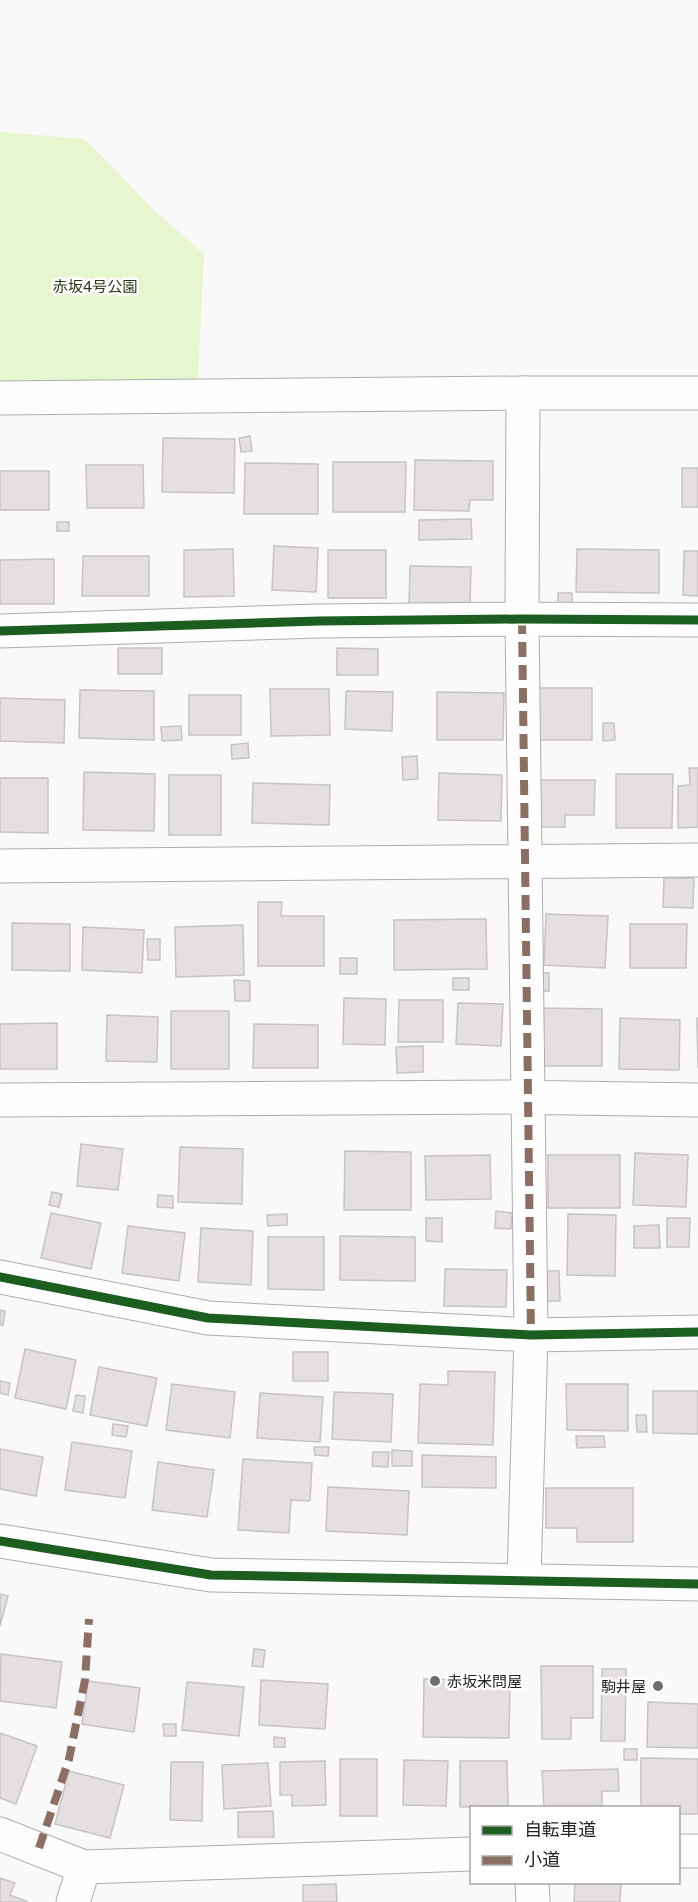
<svg xmlns="http://www.w3.org/2000/svg" width="698" height="1902" viewBox="0 0 698 1902" font-family="'Public Sans','Noto Sans JP',sans-serif">
<style>
.green{fill:#e7f6cf}
.building{fill:#e6dfe2;stroke:#c4c4c4;stroke-width:1.5}
.lines{fill:none;stroke-linecap:round;stroke-linejoin:round}
.street-casing{stroke:#adadae;stroke-width:35}
.secondary-casing{stroke:#adadae;stroke-width:35}
.street{stroke:#fefefe;stroke-width:33}
.secondary{stroke:#fefefe;stroke-width:33}
.quiet{stroke:#8d6e63;stroke-width:8;stroke-dasharray:15 8;stroke-linecap:butt}
.cycleway-casing{stroke:#fff;stroke-width:13}
.cycleway{stroke:#1b5e20;stroke-width:9}
.poi-dot{fill:#6e6e6f;stroke:#fff;stroke-width:2}
.labels{text-anchor:middle;dominant-baseline:central;stroke-width:5;stroke-linejoin:round;paint-order:stroke}
.park-label{font-size:15px;fill:#2c3813;stroke:#fff}
.poi-label{font-size:15px;fill:#232324;stroke:#fff;text-anchor:start}
</style>
<rect width="100%" height="100%" fill="#f9f9fa"/>
<path class="green" d="M0,132L85,139L154,210L204,254L198,379L0,383Z"/>
<path class="building" d="M250,436L252,451L241,452L239,438Z
M163,438L235,439L234,493L162,492Z
M415,460L493,461V500H470L469,511L414,510Z
M333,462H406L405,512H333Z
M245,463L318,464V514H244Z
M86,465H143L144,508H87Z
M682,468H698V507H682Z
M0,471H49V510H0Z
M471,519L472,539L419,540V520Z
M57,522H69V531H57Z
M274,546L318,548L316,592L272,590Z
M233,549L234,596L184,597V550Z
M577,549L659,550V593L576,592Z
M328,550H386V598H328Z
M684,551H698V596L683,595Z
M83,556H149V596H82Z
M54,559V604H0V560Z
M410,566L471,567L470,606L409,605Z
M558,593H572V605L558,604Z
M118,648H162V674H118Z
M337,648L378,649V675H337Z
M539,688H592V740H540Z
M270,689H329L330,735L271,736Z
M80,690L154,691V740L79,738Z
M346,691L393,692L392,731L345,729Z
M437,692L504,693L503,740H437Z
M189,695H241V735H189Z
M0,698L65,700L64,743L0,741Z
M603,723H614L615,740L603,741Z
M181,726L182,740L162,741L161,727Z
M248,743L249,758L232,759L231,745Z
M417,756L418,779L403,780L402,757Z
M689,768H698V827L678,828V786L690,785Z
M84,772L155,774L154,831L83,830Z
M439,773L502,775L501,821L438,820Z
M616,774H673L672,828H616Z
M169,775H221V835H169Z
M0,778H48V833L0,832Z
M536,780H595L594,815H565V827H536Z
M253,783L330,785L329,825L252,823Z
M664,878H694L693,908L663,907Z
M258,902H282L281,916H324V966H258Z
M546,914L608,916L605,968L544,965Z
M486,919L487,969L394,970V920Z
M12,923L70,924V971L12,970Z
M630,924H687L686,968H630Z
M243,925L244,975L176,977L175,927Z
M83,927L144,930L142,973L82,970Z
M147,939H160V960H148Z
M340,958H357V974H340Z
M538,973H549V991H538Z
M453,978H469V990H453Z
M234,980L250,981V1001H235Z
M344,998L386,999L385,1045L343,1044Z
M399,1000H443V1042H398Z
M458,1003L503,1004L501,1046L456,1044Z
M539,1008L602,1009V1066H539Z
M171,1011H229V1069H171Z
M107,1015L158,1017L157,1062L106,1061Z
M620,1018L680,1020L679,1070L619,1069Z
M697,1018H698V1068Z
M57,1023V1069H0V1024Z
M254,1024L318,1025V1068H253Z
M423,1046V1072L397,1073L396,1047Z
M81,1144L123,1149L118,1190L77,1186Z
M180,1147L243,1149L242,1204L178,1202Z
M345,1151L411,1152V1210H344Z
M635,1153L688,1155L686,1207L633,1205Z
M490,1155L491,1199L426,1200L425,1156Z
M548,1155H620V1208H548Z
M52,1192L62,1194L59,1207L49,1205Z
M158,1195L173,1196V1208L157,1207Z
M496,1211L512,1213L511,1229L495,1228Z
M51,1213L101,1223L91,1269L41,1258Z
M287,1214V1225L268,1226L267,1215Z
M568,1214L616,1215L615,1276L567,1275Z
M426,1218H442V1242L426,1241Z
M667,1218H690L689,1247H667Z
M659,1225L660,1248H634V1226Z
M128,1226L185,1233L179,1281L122,1273Z
M201,1228L253,1231L251,1285L198,1282Z
M340,1236L415,1237V1281L340,1280Z
M268,1237H324V1290L268,1289Z
M445,1269L507,1270L506,1307L444,1306Z
M539,1271H559L560,1301H539Z
M0,1310L5,1311L3,1325H0Z
M25,1349L76,1360L66,1409L15,1398Z
M293,1352H328V1381H293Z
M99,1367L157,1378L147,1426L90,1415Z
M448,1371L495,1372L493,1445L418,1443L420,1384L448,1385Z
M0,1381L10,1383L8,1395L0,1393Z
M172,1384L235,1392L230,1438L166,1430Z
M566,1384H628V1431L567,1430Z
M653,1391H698V1434L653,1433Z
M334,1392L393,1394L391,1442L332,1439Z
M260,1393L323,1397L320,1442L257,1438Z
M76,1395L85,1396L83,1413L73,1411Z
M636,1415H646L647,1432H637Z
M113,1424L128,1426L126,1437L112,1435Z
M576,1436H604L605,1447L577,1448Z
M72,1442L132,1451L125,1498L65,1490Z
M314,1447H329L328,1456L315,1455Z
M0,1449L43,1457L36,1496L0,1489Z
M392,1450L412,1451V1466H392Z
M373,1452H389L388,1467L372,1466Z
M422,1455L496,1457V1488L422,1487Z
M243,1459L312,1463L310,1501L291,1500L289,1533L238,1530Z
M158,1462L214,1470L207,1517L152,1510Z
M328,1487L409,1491L407,1535L326,1531Z
M546,1488H633V1542H577V1528H546Z
M0,1594L8,1596L0,1626Z
M254,1649L265,1650L263,1667L252,1666Z
M1,1654L62,1662L56,1708L0,1701Z
M541,1666H593V1718H571V1739H542Z
M602,1669H626L625,1741H601Z
M424,1679L510,1681L509,1738L423,1737Z
M261,1680L328,1684L325,1729L259,1725Z
M88,1681L140,1688L134,1732L82,1724Z
M187,1682L244,1687L239,1736L182,1730Z
M648,1702L698,1704V1748L647,1747Z
M163,1724H176V1736H164Z
M0,1733L37,1746L16,1804L0,1798Z
M274,1737L285,1738V1747H274Z
M624,1749H637V1760H624Z
M641,1758L698,1759V1814H678V1808H641Z
M340,1759H377V1816H340Z
M404,1760L448,1761L446,1806L403,1805Z
M325,1761L326,1805L292,1806V1795H280V1762Z
M460,1761H507L508,1806L460,1807Z
M171,1762H203L202,1821L170,1820Z
M268,1763L271,1806L224,1809L222,1765Z
M618,1769L619,1791H602V1808H544L542,1771Z
M69,1771L124,1785L110,1838L55,1824Z
M273,1811L274,1837H238V1812Z
M0,1878L15,1883L10,1895L28,1902H0Z
M575,1882H621L620,1902H574Z
M336,1884L337,1902H303V1885Z"/>
<g class="lines">
<defs>
<path id="street" d="M523,393L522,619L531,1335L524,1579
M0,631L318,621L522,619L698,620
M0,866L698,860
M0,1100L509,1097L698,1100
M0,1277L208,1318L531,1335L698,1332
M0,1834L84,1867L472,1854
M678,1851H698
M532,1882L533,1902
M73,1902L84,1867"/>
<path id="secondary" d="M0,398L523,393H698
M0,1541L211,1575L698,1584"/>
</defs>
<use href="#street" class="street-casing"/>
<use href="#secondary" class="secondary-casing"/>
<use href="#street" class="street"/>
<use href="#secondary" class="secondary"/>
<path class="quiet" d="M522,619L531,1335
M39,1848L69,1759L85,1680L89,1619"/>
<defs>
<path id="cycleway" d="M0,631L318,621L522,619L698,620
M0,1277L208,1318L531,1335L698,1332
M0,1541L211,1575L698,1584"/>
</defs>
<use href="#cycleway" class="cycleway-casing"/>
<use href="#cycleway" class="cycleway"/>
</g>
<g class="poi-dot">
<circle cx="435" cy="1681" r="6"/>
<circle cx="658" cy="1686" r="6"/>
</g>
<g class="labels">
<g class="park-label">
<text x="95" y="286">赤坂4号公園</text>
</g>
<g class="poi-label">
<text x="447" y="1681">赤坂米問屋</text>
<text x="646" y="1686" text-anchor="end">駒井屋</text>
</g>
</g>
<rect x="470" y="1806" width="210" height="78" fill="#ffffff" stroke="#a7a7a7" stroke-width="1.5"/>
<rect x="482" y="1826" width="30" height="9" fill="#1b5e20" stroke="#a7a7a7" stroke-width="1.5"/>
<text x="524" y="1836" font-size="18" fill="#232324">自転車道</text>
<rect x="482" y="1856" width="30" height="9" fill="#8d6e63" stroke="#a7a7a7" stroke-width="1.5"/>
<text x="524" y="1866" font-size="18" fill="#232324">小道</text>
</svg>
